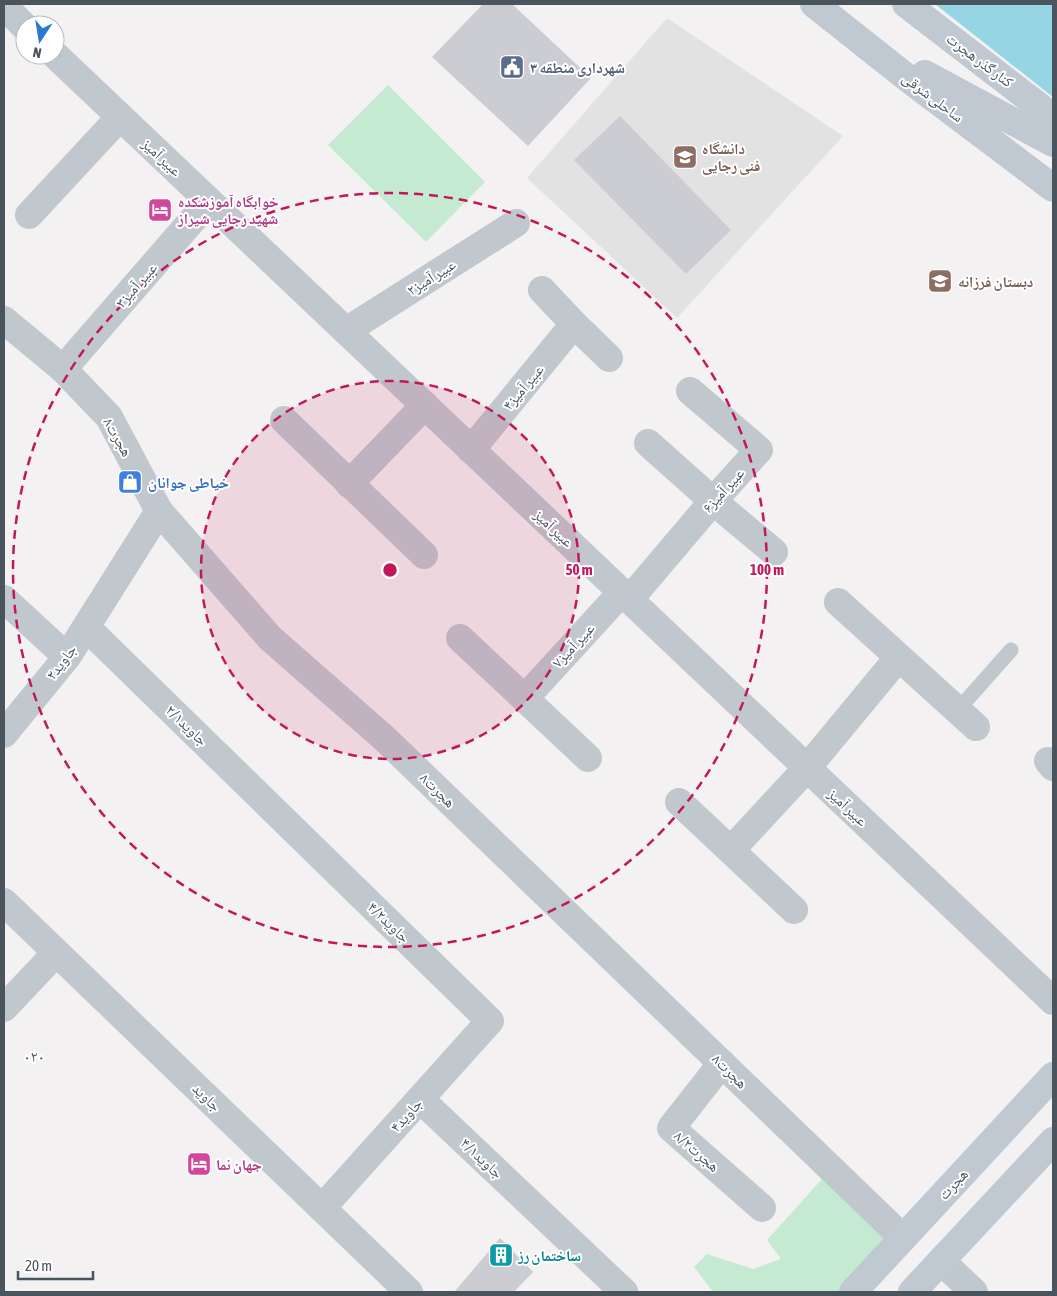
<svg xmlns="http://www.w3.org/2000/svg" width="1057" height="1296" viewBox="0 0 1057 1296" font-family="'Asap Condensed','Noto Naskh Arabic',sans-serif">
<style>
.education{fill:#e3e2e2}
.green{fill:#c4ebd2}
.water{fill:#96d5e3}
.building{fill:#cbcdd2}
.lines{fill:none;stroke-linecap:round;stroke-linejoin:round}
.service{stroke:#c0c8cd;stroke-width:15}
.minor{stroke:#c0c8cd;stroke-width:28}
.tertiary{stroke:#c0c8cd;stroke-width:28}
.secondary{stroke:#c0c9d2;stroke-width:28}
.ring{fill:none;stroke:#c2185b;stroke-width:2.5;stroke-dasharray:9 6}
.labels{text-anchor:middle;dominant-baseline:central;stroke-width:4;stroke-linejoin:round;paint-order:stroke}
.street-label{font-size:15px;fill:#4a545c;stroke:#fff}
.service-label{font-size:15px;font-weight:bold;fill:#4e5e75;stroke:#fff;text-anchor:start}
.education-label{font-size:15px;font-weight:bold;fill:#785e54;stroke:#fff;text-anchor:start}
.hotel-label{font-size:15px;font-weight:bold;fill:#b23c85;stroke:#fff;text-anchor:start}
.shop-label{font-size:15px;font-weight:bold;fill:#366cbe;stroke:#fff;text-anchor:start}
.culture-label{font-size:15px;font-weight:bold;fill:#0d838f;stroke:#fff;text-anchor:start}
.neighbourhood-label{font-size:16px;fill:#5e6165;stroke:#fff}
.centre{fill:#c2185b;stroke:#fff;stroke-width:2.5}
.ring-label{font-size:15px;text-anchor:middle;font-weight:bold;fill:#c2185b;stroke:#fff;stroke-width:4;stroke-linejoin:round;paint-order:stroke}
</style>
<rect width="100%" height="100%" fill="#f3f1f1"/>
<path class="education" d="M667,18L843,136L677,318L527,178Z"/>
<path class="green" d="M388,85L485,182L426,242L328,145Z
M822,1179L888,1241L838,1292H713L694,1267L707,1254L753,1269L781,1259L767,1240Z"/>
<path class="water" d="M935,4H1053V97Z"/>
<path class="building" d="M483,4H512L591,78L528,146L432,57Z
M620,116L731,230L686,274L574,160Z
M500,1238L533,1272L514,1292H456L455,1291Z"/>
<g class="lines">
<path class="service" d="M957,711L1011,650"/>
<path class="minor" d="M29,215L120,117
M542,290L574,324L609,358
M4,320L63,369L109,417L159,511L270,638L384,738L903,1238
M346,331L516,223
M63,369L209,201
M284,420L424,555
M648,443L713,501L774,552
M471,450L574,324
M349,484L425,405
M4,599L67,657
M629,600L713,501L759,450L690,391
M838,602L976,727
M86,627L490,1021L322,1208
M460,638L588,758
M525,698L622,592
M4,734L67,657L159,511
M1048,761L1053,767
M679,802L794,910
M731,850L807,768L898,658
M4,1008L56,953
M722,1063L671,1128L762,1208
M420,1099L624,1292
M941,1261L974,1292"/>
<path class="tertiary" d="M4,6L25,27
M55,55L1053,1001
M4,902L409,1292"/>
<path class="secondary" d="M814,4L910,80L1053,188
M906,4L1053,117
M925,74L1053,143
M853,1292L1053,1076
M912,1292L1053,1141"/>
</g>
<circle cx="390" cy="570" r="189" fill="#c2185b" fill-opacity=".12"/>
<g class="ring">
<circle cx="390" cy="570" r="189"/>
<circle cx="390" cy="570" r="377"/>
</g>
<defs>
<symbol id="civic-square" viewBox="-11 -11 22 22"><rect x="-9" y="-9" width="18" height="18" rx="4" fill="#5c6f8a" stroke="#fff"/><path d="M-.6-6.5H3V-4.5H.6V-3L4-1V1h2V6H-6V1h2V-1L-.6-3ZM-1.2 2.5V6h2.4V2.5Z" fill="#fff"/></symbol>
<symbol id="university-square" viewBox="-11 -11 22 22"><rect x="-9" y="-9" width="18" height="18" rx="4" fill="#8d6e63" stroke="#fff"/><path d="M0-5L7-2L0 1L-7-2ZM-4 1L0 2.5L4 1V4Q0 6-4 4Z" fill="#fff"/></symbol>
<symbol id="hotel-square" viewBox="-11 -11 22 22"><rect x="-9" y="-9" width="18" height="18" rx="4" fill="#d1479c" stroke="#fff"/><path d="M-6-4.5h1.5V1H6V5H4.5V3h-9V5H-6ZM-4 0a1.8 1.8 0 1 1 3.6 0ZM.5 0V-2.5h3Q6-2.5 6 0Z" fill="#fff"/></symbol>
<symbol id="school-square" viewBox="-11 -11 22 22"><rect x="-9" y="-9" width="18" height="18" rx="4" fill="#8d6e63" stroke="#fff"/><path d="M0-5L7-2L0 1L-7-2ZM-4 1L0 2.5L4 1V4Q0 6-4 4Z" fill="#fff"/></symbol>
<symbol id="shop-square" viewBox="-11 -11 22 22"><rect x="-9" y="-9" width="18" height="18" rx="4" fill="#3f7fe0" stroke="#fff"/><path d="M-5-2.5h2.3a2.7 3.5 0 0 1 5.4 0H5L5.5 6h-11ZM-1.5-2.5h3a1.5 2.3 0 0 0-3 0Z" fill="#fff"/></symbol>
<symbol id="building-square" viewBox="-11 -11 22 22"><rect x="-9" y="-9" width="18" height="18" rx="4" fill="#0f9aa8" stroke="#fff"/><path d="M-4-6H4V6H1V3H-1V6H-4ZM-2.5-4.3h1.7v1.8h-1.7ZM.8-4.3h1.7v1.8H.8ZM-2.5-1h1.7V.8h-1.7ZM.8-1h1.7V.8H.8Z" fill="#fff"/></symbol>
</defs>
<g fill-rule="evenodd">
<use href="#civic-square" x="498" y="53" width="28" height="28"/>
<use href="#university-square" x="671" y="143" width="28" height="28"/>
<use href="#hotel-square" x="146" y="196" width="28" height="28"/>
<use href="#school-square" x="926" y="267" width="28" height="28"/>
<use href="#shop-square" x="116" y="468" width="28" height="28"/>
<use href="#hotel-square" x="185" y="1150" width="28" height="28"/>
<use href="#building-square" x="487" y="1241" width="28" height="28"/>
</g>
<g class="labels">
<g class="street-label">
<text transform="translate(980 60) rotate(37)">کنار گذر هجرت</text>
<text transform="translate(933 97) rotate(37)">ساحلی شرقی</text>
<text transform="translate(162 157) rotate(43)">عبیر آمیز</text>
<text transform="translate(431 277) rotate(-32)">۲عبیر آمیز</text>
<text transform="translate(136 285) rotate(-49)">۳عبیر آمیز</text>
<text transform="translate(523 387) rotate(-50)">۴عبیر آمیز</text>
<text transform="translate(118 437) rotate(60)">هجرت۸</text>
<text transform="translate(723 490) rotate(-48)">۶عبیر آمیز</text>
<text transform="translate(554 528) rotate(43)">عبیر آمیز</text>
<text transform="translate(573 645) rotate(-47)">۷عبیر آمیز</text>
<text transform="translate(61 662) rotate(-53)">۲جاوید</text>
<text transform="translate(187 725) rotate(44)">۲/۱جاوید</text>
<text transform="translate(438 790) rotate(44)">هجرت۸</text>
<text transform="translate(848 807) rotate(43)">عبیر آمیز</text>
<text transform="translate(389 922) rotate(44)">۴/۲جاوید</text>
<text transform="translate(730 1071) rotate(44)">هجرت۸</text>
<text transform="translate(207 1097) rotate(44)">جاوید</text>
<text transform="translate(406 1115) rotate(-48)">۴جاوید</text>
<text transform="translate(697 1151) rotate(41)">هجرت۸/۲</text>
<text transform="translate(482 1158) rotate(43)">۴/۱جاوید</text>
<text transform="translate(953 1184) rotate(-47)">هجرت</text>
</g>
<g class="service-label">
<text x="530" y="67">شهرداری منطقه ۳</text>
</g>
<g class="education-label">
<text x="702" y="148">دانشگاه<tspan x="702" dy="17">فنی رجایی</tspan></text>
<text x="958" y="281">دبستان فرزانه</text>
</g>
<g class="hotel-label">
<text x="178" y="201">خوابگاه آموزشکده<tspan x="178" dy="17">شهید رجایی شیراز</tspan></text>
<text x="216" y="1164">جهان نما</text>
</g>
<g class="shop-label">
<text x="148" y="482">خیاطی جوانان</text>
</g>
<g class="culture-label">
<text x="518" y="1255">ساختمان رز</text>
</g>
<g class="neighbourhood-label">
<text x="34" y="1056">۰۲۰</text>
</g>
</g>
<circle cx="390" cy="570" r="8" class="centre"/>
<g class="ring-label">
<text x="579" y="575">50 m</text>
<text x="767" y="575">100 m</text>
</g>
<rect width="1057" height="1296" fill="none" stroke="#4a545c" stroke-width="10"/>
<g transform="translate(40 40) rotate(192)"><circle r="24" fill="#ffffff" stroke="#b7bbbe"/>
<path d="M0-4L9 19L0 12L-9 19Z" fill="#2c77d1"/>
<text y="-8" font-size="14" font-weight="bold" text-anchor="middle" fill="#4a545c">N</text>
</g>
<path d="M18 1271v8h75v-8" fill="none" stroke="#4a545c" stroke-width="2.5"/>
<text x="25" y="1271" font-size="15" fill="#4a545c" stroke="#ffffff" stroke-width="4" paint-order="stroke">20 m</text>
</svg>
